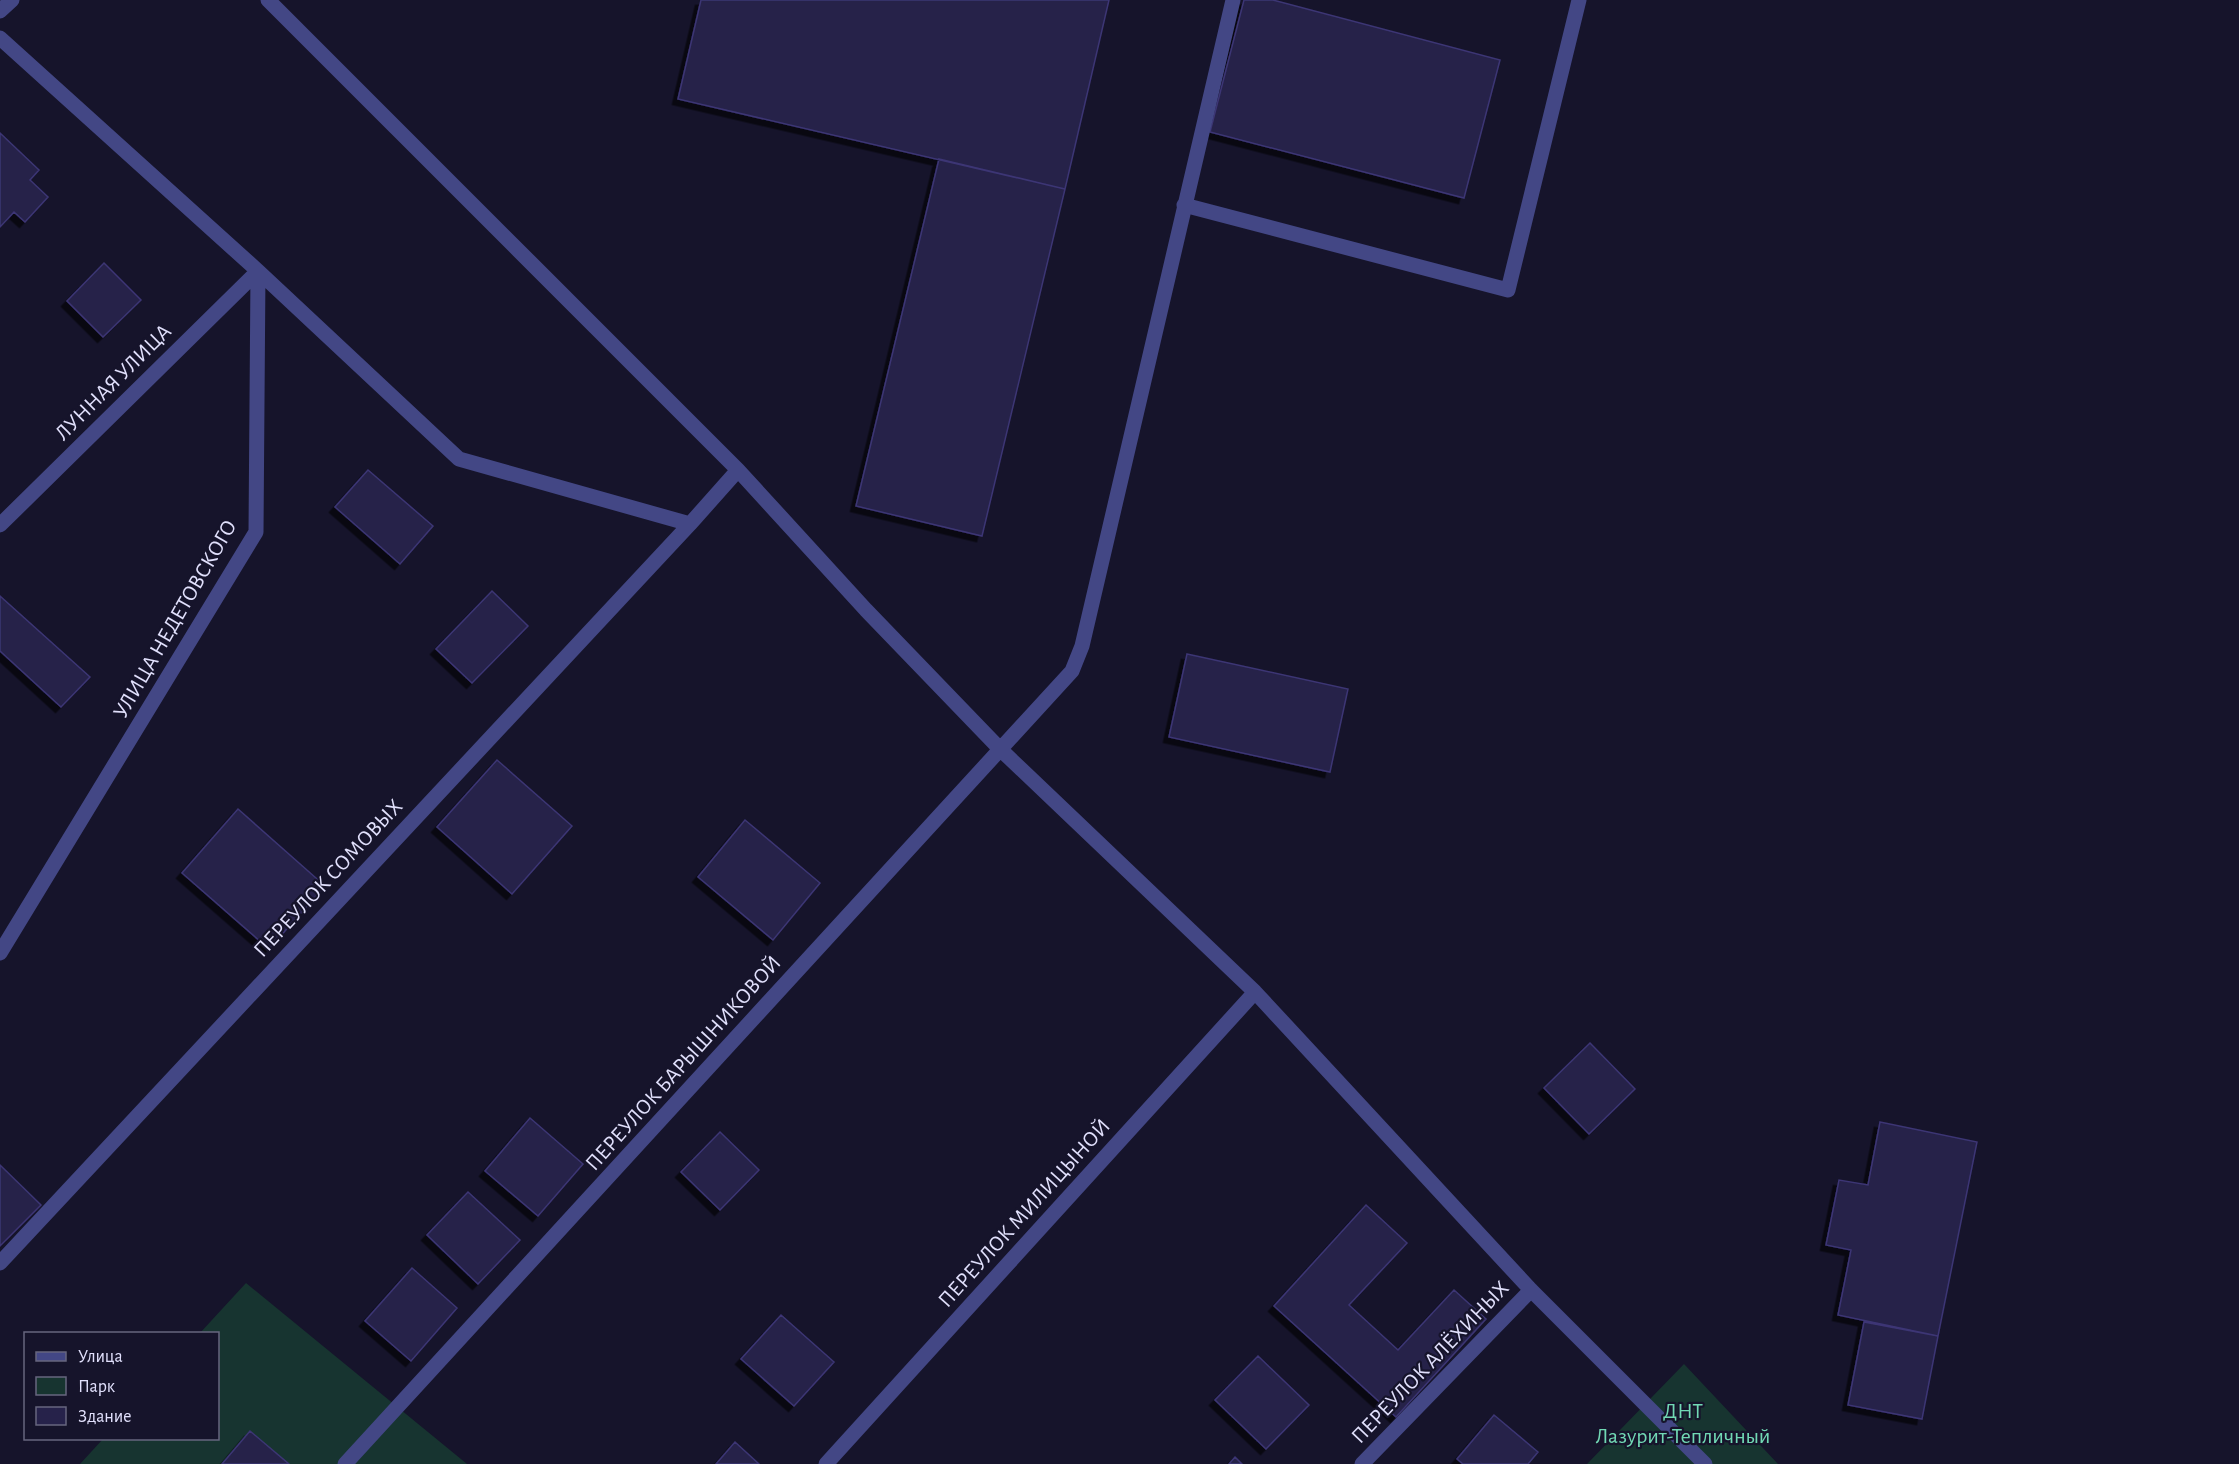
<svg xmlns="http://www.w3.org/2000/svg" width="2239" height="1464" viewBox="0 0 2239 1464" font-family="'Alegreya Sans',sans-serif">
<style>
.green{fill:#173430}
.building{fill:#26224a;stroke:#3c3674;stroke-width:1.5;filter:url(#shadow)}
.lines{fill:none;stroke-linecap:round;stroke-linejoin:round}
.minor{stroke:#434785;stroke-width:15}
.labels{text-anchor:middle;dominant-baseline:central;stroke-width:4.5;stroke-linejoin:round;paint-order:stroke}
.street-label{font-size:22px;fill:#e1e0fc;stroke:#16142b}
.park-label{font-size:22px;fill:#71d8b4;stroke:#16142b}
</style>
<defs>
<filter id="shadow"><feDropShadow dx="-5.5" dy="5.5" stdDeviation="0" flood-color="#0009"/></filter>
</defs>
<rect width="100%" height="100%" fill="#16142b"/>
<path class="green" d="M246,1283L467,1464H80L103,1439L218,1438V1334L200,1333Z
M1684,1364L1778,1464H1587Z"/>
<path class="building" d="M701,0H1109L1065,189L678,99Z
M1244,0H1273L1500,60L1464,198L1210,132Z
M0,133L39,170L30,180L48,197L25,222L14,212L0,227Z
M939,159L1065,189L982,536L856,506Z
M104,263L141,300L103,337L67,301Z
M368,470L433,526L400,564L335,507Z
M492,591L528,626L472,683L436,649Z
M0,596L90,677L61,707L0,651Z
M1187,654L1348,689L1330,772L1169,737Z
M497,760L572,826L512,894L437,827Z
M238,809L325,886L269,949L182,873Z
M745,820L820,883L773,940L698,877Z
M1590,1043L1635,1089L1589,1134L1544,1088Z
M530,1118L583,1164L538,1216L485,1171Z
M1880,1122L1977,1142L1938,1336L1838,1315L1851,1250L1826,1245L1839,1180L1868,1185Z
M720,1132L759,1170L720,1210L681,1172Z
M0,1165L41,1205L0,1246Z
M468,1192L520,1240L478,1284L427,1235Z
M1366,1205L1407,1243L1349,1305L1398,1350L1454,1290L1486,1319L1396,1417L1274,1306Z
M412,1268L457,1308L411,1361L365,1321Z
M781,1315L834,1362L794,1406L741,1359Z
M1864,1322L1938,1336L1922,1419L1848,1405Z
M1258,1356L1309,1405L1266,1449L1215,1400Z
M1494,1415L1538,1452L1528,1464H1463L1457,1459Z
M250,1431L289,1464H222Z
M735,1442L759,1464H716Z
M1235,1457L1242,1464H1229Z"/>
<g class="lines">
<path class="minor" d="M268,0L738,470L866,610L1000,749L1255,992L1531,1290L1705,1464
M0,11L12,0
M0,38L258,271L459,459L690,524L738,470
M1184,205L1508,290L1579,0
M0,525L258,271
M0,953L256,532L258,271
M0,1263L690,524
M345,1464L1072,671L1082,646L1233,0
M826,1464L1255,992
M1362,1464L1531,1290"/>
</g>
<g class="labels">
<g class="street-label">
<text transform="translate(113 382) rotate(-45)">ЛУННАЯ УЛИЦА</text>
<text transform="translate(175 619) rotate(-60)">УЛИЦА НЕДЕТОВСКОГО</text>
<text transform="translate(328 878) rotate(-47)">ПЕРЕУЛОК СОМОВЫХ</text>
<text transform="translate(683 1063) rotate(-48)">ПЕРЕУЛОК БАРЫШНИКОВОЙ</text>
<text transform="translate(1024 1213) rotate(-48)">ПЕРЕУЛОК МИЛИЦЫНОЙ</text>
<text transform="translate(1430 1362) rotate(-46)">ПЕРЕУЛОК АЛЁХИНЫХ</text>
</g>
<g class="park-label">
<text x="1683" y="1411">ДНТ<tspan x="1683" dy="25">Лазурит-Тепличный</tspan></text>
</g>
</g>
<rect x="24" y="1332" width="195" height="108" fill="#16142b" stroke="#67667f" stroke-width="1.5"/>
<rect x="36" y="1352" width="30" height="9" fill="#434785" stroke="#67667f" stroke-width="1.5"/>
<text x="78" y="1362" font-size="18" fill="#e1e0fc">Улица</text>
<rect x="36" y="1377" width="30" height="18" fill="#173430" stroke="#67667f" stroke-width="1.5"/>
<text x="78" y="1392" font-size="18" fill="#e1e0fc">Парк</text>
<rect x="36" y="1407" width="30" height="18" fill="#26224a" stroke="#67667f" stroke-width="1.5"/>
<text x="78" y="1422" font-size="18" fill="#e1e0fc">Здание</text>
</svg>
